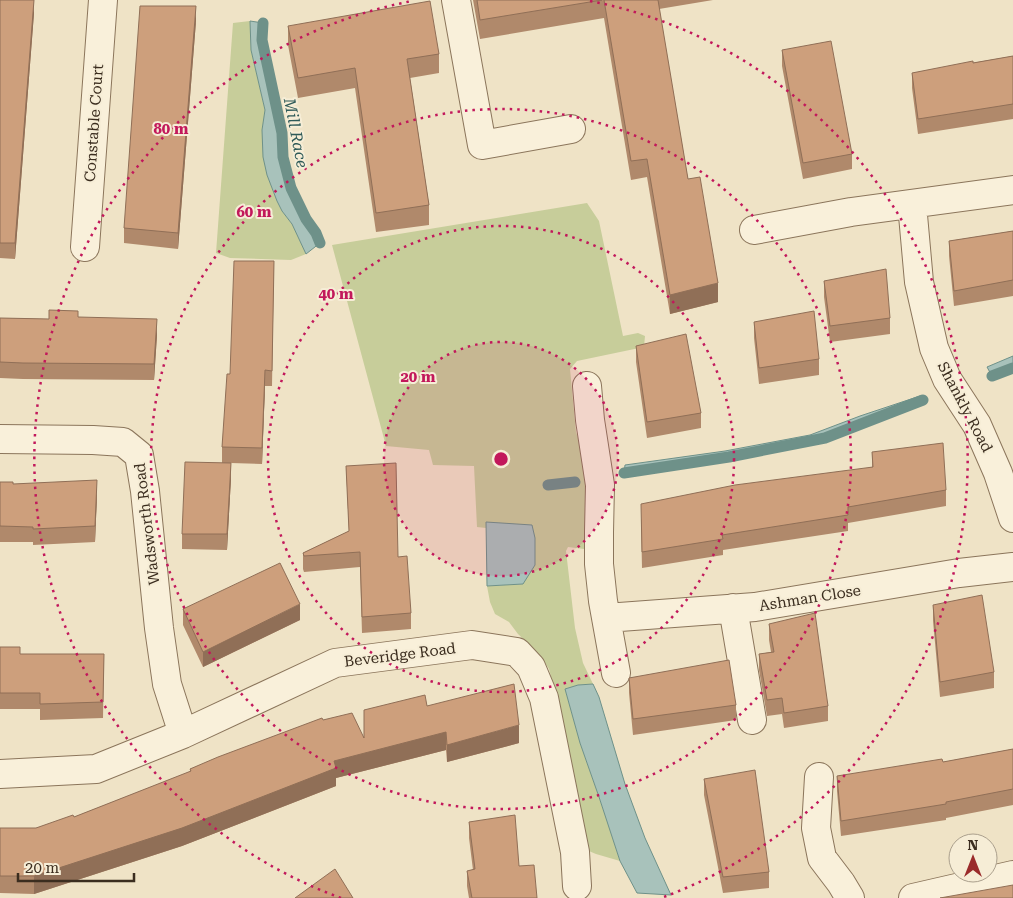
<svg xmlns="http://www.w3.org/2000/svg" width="1013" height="898" viewBox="0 0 1013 898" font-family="'Roboto Serif',serif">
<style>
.green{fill:#c7cd9a}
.water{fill:#a8c2bb;stroke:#6e9189}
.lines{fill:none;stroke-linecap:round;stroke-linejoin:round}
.stream{stroke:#6e9189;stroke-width:11}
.minor-casing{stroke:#8b755b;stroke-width:30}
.minor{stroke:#f9f0da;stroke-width:28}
.wall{fill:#b0896b}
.shaded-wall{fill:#906f57}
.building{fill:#cd9f7c;stroke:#906f57}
.ring{fill:none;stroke:#c2185b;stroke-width:2.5;stroke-dasharray:2.5 5}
.labels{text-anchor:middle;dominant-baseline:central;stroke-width:4;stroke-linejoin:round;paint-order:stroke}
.street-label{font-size:15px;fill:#3b2d1f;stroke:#f6edd6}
.water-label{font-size:16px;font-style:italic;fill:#2e5a58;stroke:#f6edd6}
.centre{fill:#c2185b;stroke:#f6edd6;stroke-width:2.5}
.ring-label{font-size:15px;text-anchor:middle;font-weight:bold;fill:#c2185b;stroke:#f6edd6;stroke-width:4;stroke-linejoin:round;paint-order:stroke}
</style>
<rect width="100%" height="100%" fill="#efe3c6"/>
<path class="green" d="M250,21L251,50L265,110L262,130L267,175L277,201L282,211L292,224L306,254L291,260L230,258L216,253L233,23Z
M587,203L599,221L623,336L638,333L645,336L644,347L577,361L570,369L576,432L587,464V545L584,549L568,547L566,551L575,628L583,663L593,684L578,685L565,689L580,743L599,797L620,861L596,854L584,849L556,697L549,669L540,655L518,634L509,622L495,614L490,602L487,586L523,584L486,522V528L477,527L474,466L433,465L429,450L386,446L332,245Z"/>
<path class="water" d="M250,21L263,23L262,40L282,133L283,157L291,188L305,219L316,233L320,243L306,254L292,224L282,211L277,201L267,175L263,157L262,130L265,110L251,50Z
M1013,356V368L992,376L987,367Z
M920,396L923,400L825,438L729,457L624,473L625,465L725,451L810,435L860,416Z
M486,522L532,525L535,538V565L523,584L487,586Z
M593,684L599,697L625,784L645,838L671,895L637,893L620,861L599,797L580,743L565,689L578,685Z"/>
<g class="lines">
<path class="stream" d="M263,23L262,40L282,133L283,157L291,188L306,219L316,233L320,243
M992,376L1013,368
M624,473L729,457L825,438L923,400
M548,485L575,482"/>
<defs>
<path id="minor" d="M456,0L482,145L571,129
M912,204L919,282L934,348L947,379L977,425L998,473L1013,518
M754,230L851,212L1013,190
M85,247L103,0
M587,386L590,420L600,485L599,532V564L603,601L616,673
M0,439L93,440L123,442L139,455L145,491L159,628L167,684L183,734
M733,608L752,720
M606,618L755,607L959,573L1013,567
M0,774L96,769L183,734L335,663L472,645L517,652L531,667L544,698L575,852L577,886
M819,777L816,828L822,858L841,883L850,898
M913,898L1013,875"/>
</defs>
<use href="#minor" class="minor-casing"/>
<use href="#minor" class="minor"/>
</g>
<path class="wall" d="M0,0L34,13L15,259L0,258Z
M473,0H713L659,9L688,179L718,302L670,314L647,177L631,180L604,18L480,39Z
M196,21L178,249L124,243V228Z
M288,26L439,54V73L410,78L429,205V225L376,232L355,88L298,98L288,45Z
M782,50L852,154V169L803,179L782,66Z
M1013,56V119L918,134L912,88V73Z
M1013,231V296L954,306L949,256V241Z
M274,261L272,386H265L262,464L231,463V478L227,550L182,549V534L222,463V447L230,374Z
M824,281L890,318V334L830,342L824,297Z
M78,317L157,335L154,380L23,379L0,378V318L49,319Z
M754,322L819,359V375L759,384L754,338Z
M636,346L701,413V428L647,438L636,362Z
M872,452L946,490V506L848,523V531L723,550V555L642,568L641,520L872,467Z
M346,466L398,557L411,613V629L362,633L360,567L304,572L303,569V553L349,531Z
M0,482L97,495L95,542L33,545V542H0Z
M933,605L994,672V688L940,697L933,621Z
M183,609L300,620L203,667L183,625Z
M769,624L828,706V721L784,728L782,714L767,716L759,670V654L771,652L769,640Z
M0,647L20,654H104L103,718L40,720V709H0Z
M629,678L736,705V720L633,735L629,693Z
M427,706L519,743L447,762L446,750L336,778V786L182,846L34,894L0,893V828H36L74,817L190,772V769L323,720L364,737Z
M1013,749V805L946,818V820L841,836L837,791V776L943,762Z
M704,779L769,872V888L723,893L704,795Z
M469,822L519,866L537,898H469L467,886V871L473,870L469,838Z"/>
<path class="shaded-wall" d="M34,0V13L15,259V243Z
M196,6V21L178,249V233Z
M718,283V302L670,314V295Z
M157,319V335L154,380V364Z
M265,370V386L262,464V448Z
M231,463V478L227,550V534Z
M97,480V495L95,542V526Z
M300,604V620L203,667V652Z
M519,725V743L447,762V745Z
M446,732V750L336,778V786L182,846L34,894V876L334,761Z"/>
<path class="building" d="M0,0H34L15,243H0Z
M477,0H602L480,20Z
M604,0H658L688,179L700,177L718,283L670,295L647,159L631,161Z
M430,1L439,54L407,59L429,205L376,213L355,68L298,78L288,26Z
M140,6H196L178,233L124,228Z
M831,41L852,154L803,163L782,50Z
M1013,56V104L918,119L912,73L973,61V63Z
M1013,231V280L954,291L949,241Z
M234,261H274L272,371L265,370L262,448L222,447L227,374H230Z
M886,269L890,318L830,326L824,281Z
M49,310L78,311V317L157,319L154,364L23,363L0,362V318L49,319Z
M814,311L819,359L759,368L754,322Z
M686,334L701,413L647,422L636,346Z
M943,443L946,490L848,507V515L722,535L723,539L642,552L641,504L735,485L873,467L872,452Z
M185,462L231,463L227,534H182Z
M396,463L398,557L407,556L411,613L362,617L360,552L304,556L303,553L349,531L346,466Z
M97,480L95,526L33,529V527L0,526V482H13V484Z
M280,563L300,604L203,652L183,609Z
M982,595L994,672L940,682L933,605Z
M815,613L828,706L784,713L782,698L767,700L759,654L774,652L769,624Z
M0,647H20V654H104L103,702L40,704V693H0Z
M729,660L736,705L633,719L629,678Z
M514,684L519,725L447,745L446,732L334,761L336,768L182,828L34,876H0V828H36L73,815L74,817L191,771L190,769L218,757L322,718L323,720L352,713L364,738V710L425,695L427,706Z
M1013,749V789L946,802V804L841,821L837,776L942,759L943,762Z
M755,770L769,872L723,877L704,779Z
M515,815L519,866L534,865L537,898H472L467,871L475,869L469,822Z
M335,869L353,898H295Z
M1013,885V898H940Z"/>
<circle cx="501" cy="459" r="117" fill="#c2185b" fill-opacity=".12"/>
<g class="ring">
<circle cx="501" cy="459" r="117"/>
<circle cx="501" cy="459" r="233"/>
<circle cx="501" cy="459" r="350"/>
<path d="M341 898A467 467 0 0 1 412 1M590 1A467 467 0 0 1 661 898"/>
</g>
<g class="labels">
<g class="street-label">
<text transform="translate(94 123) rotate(-86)">Constable Court</text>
<text transform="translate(965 407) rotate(62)">Shankly Road</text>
<text transform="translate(147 524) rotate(-97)">Wadsworth Road</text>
<text transform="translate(810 598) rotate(-9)">Ashman Close</text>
<text transform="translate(400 655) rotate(-7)">Beveridge Road</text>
</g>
<g class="water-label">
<text transform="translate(296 133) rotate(79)">Mill Race</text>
</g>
</g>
<circle cx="501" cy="459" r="8" class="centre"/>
<g class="ring-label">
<text x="171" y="134">80 m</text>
<text x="254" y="217">60 m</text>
<text x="336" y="299">40 m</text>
<text x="418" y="382">20 m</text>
</g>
<g transform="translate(973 858)"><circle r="24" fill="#f6edd6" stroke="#aba08d"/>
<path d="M0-4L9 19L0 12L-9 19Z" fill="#9a2b2b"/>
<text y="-8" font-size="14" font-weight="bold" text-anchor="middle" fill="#3b2d1f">N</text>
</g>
<path d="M18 873v8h116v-8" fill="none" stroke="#3b2d1f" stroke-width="2.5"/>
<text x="25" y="873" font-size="15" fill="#3b2d1f" stroke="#f6edd6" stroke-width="4" paint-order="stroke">20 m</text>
</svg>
